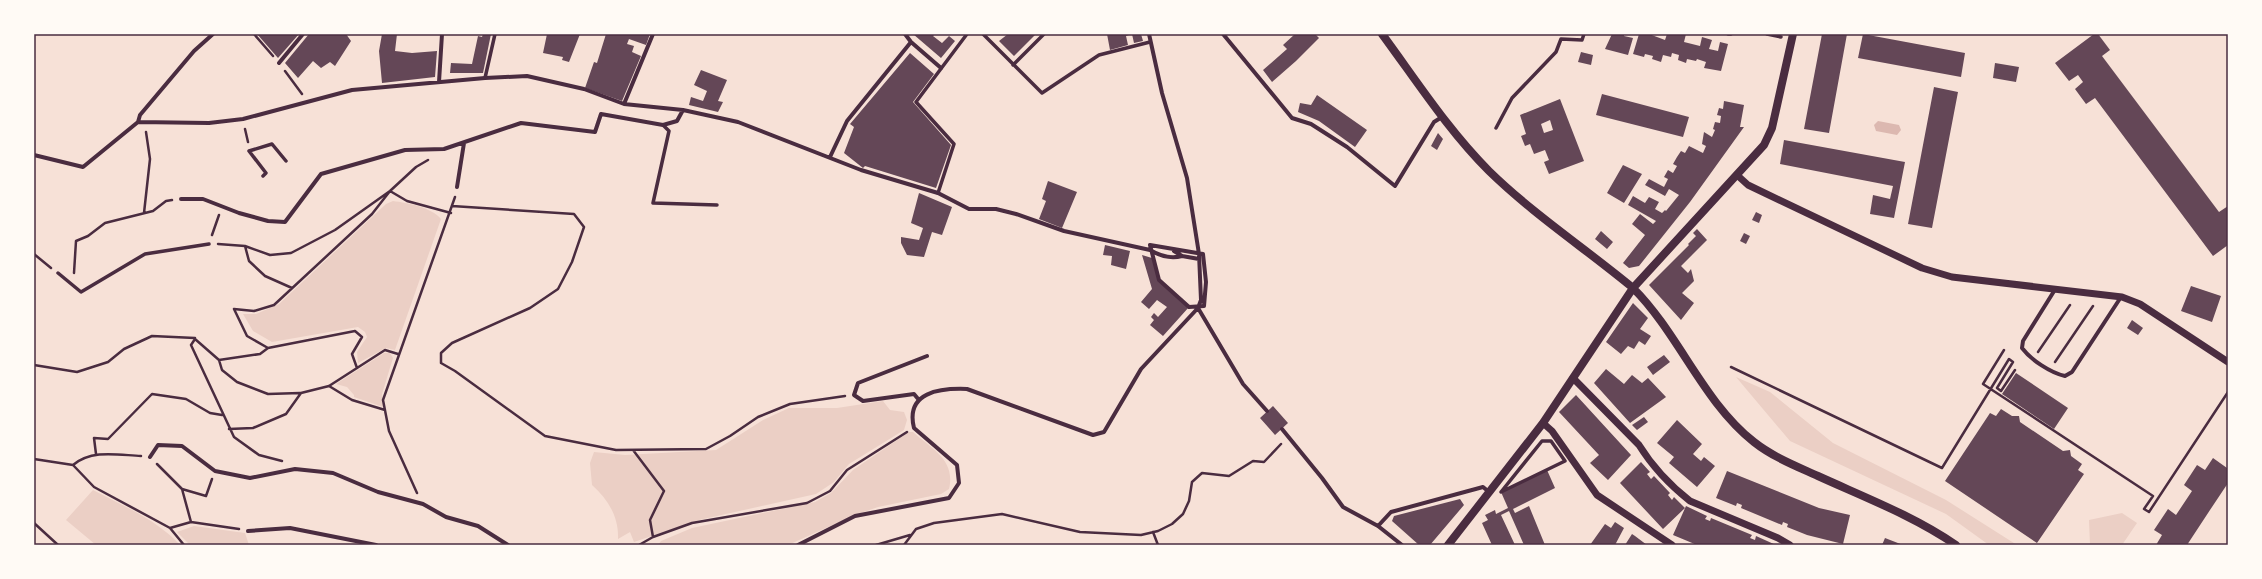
<svg xmlns="http://www.w3.org/2000/svg" width="2262" height="579" viewBox="0 0 2262 579" font-family="Cabin,sans-serif">
<style>
.green{fill:#ebcfc5}
.water{fill:#dcb8b0}
.building{fill:#644757;fill-rule:evenodd}
.lines{fill:none;stroke-linecap:round;stroke-linejoin:round}
.path{stroke:#4a2c40;stroke-width:2.5}
.pedestrian{stroke:#4a2c40;stroke-width:3.5}
.minor{stroke:#4a2c40;stroke-width:4}
.tertiary{stroke:#4a2c40;stroke-width:7}
.secondary{stroke:#4a2c40;stroke-width:8}
.neatline{fill:none;stroke:#4a2c40;stroke-width:1.5}
</style>
<rect width="100%" height="100%" fill="#f7e1d7"/>
<path class="green" d="M393,201C408,203 431,207 441,219L395,350L386,348L358,363L357,352L367,337L365,332L358,327L272,342L253,331L243,314H256L279,304L386,204Z
M384,353H390L393,358L382,394L383,407L354,397V395L347,387L336,384Z
M1736,377L1770,392L1833,443L1946,500L2017,545H1989L1946,514L1790,441Z
M883,401L890,410L904,412L907,420L904,430L849,464L834,482L816,494L699,520L634,542L630,532L618,539C619,517 608,499 592,485L590,463L594,452L625,455L716,450L763,420L789,408H837Z
M909,432H913C932,449 956,460 949,489L941,494L878,507L855,515L788,545H658L661,541L692,528L815,502L831,493L853,470Z
M93,490C124,506 157,520 180,545H96L66,520Z
M2122,513L2137,523L2122,545H2090L2089,520Z
M194,526L245,533L249,545H190L177,532Z"/>
<path class="water" d="M1878,121L1899,125L1901,130L1897,135L1876,131L1874,125Z"/>
<path class="building" d="M257,34H299L278,58Z
M309,34H346L351,41L335,66L330,62L321,68L313,61L298,78L285,63Z
M382,34H397L395,51L412,53L437,51L435,77L382,83L379,51Z
M483,34H491L483,73H450L451,63L472,64L478,36L482,37Z
M547,34H580L569,62L562,60L563,57L543,53Z
M606,34H650L646,45L629,39L627,44L634,46L632,52L641,56L622,101L585,88L594,62L597,63Z
M913,34H935L933,36L942,43L949,36L955,41L941,58Z
M1008,34H1036L1014,56L999,41Z
M1107,34H1132L1126,36L1128,45L1110,50Z
M1132,34H1141L1143,41L1134,43Z
M1295,34H1315L1319,38L1296,61L1272,82L1263,70L1287,49L1283,45Z
M1612,34H1624V36L1633,38L1628,55L1605,49Z
M1639,34H1649L1665,40L1667,34H1686L1684,42L1700,46L1702,37L1712,40L1709,49L1718,51L1720,42L1728,44L1721,71L1704,68L1706,62L1697,59L1696,61L1687,59L1686,63L1678,60L1679,55L1672,53L1671,57L1663,55L1661,62L1652,59L1653,56L1645,54L1644,57L1633,54Z
M1822,34H1847L1829,133L1804,129Z
M1863,34L1965,53L1961,77L1858,58Z
M2094,34H2098L2110,50L2102,56L2219,212L2228,206V245L2213,256L2095,98L2086,104L2075,89L2083,82L2078,75L2069,81L2055,63Z
M1581,52L1593,55L1591,65L1578,62Z
M910,53L934,74L913,102L951,145L936,188L865,166L863,168L844,153L854,127L850,124Z
M1995,63L2019,67L2016,82L1993,78Z
M701,70L727,80L718,101L723,102L718,112L689,105L691,97L703,101L707,91L694,85Z
M1934,87L1958,92L1932,228L1908,224Z
M1602,94L1689,117L1683,137L1596,115Z
M1317,95L1367,130L1355,147L1319,121L1298,112L1300,103L1311,105Z
M1560,99L1584,161L1549,174L1544,162L1549,160L1545,150L1534,154L1530,144L1525,146L1521,136L1526,134L1520,115ZM1550,120L1553,130L1544,133L1541,124Z
M1724,101L1744,105L1740,127H1744L1690,202L1639,266L1629,268L1623,263L1645,235L1632,224L1640,214L1653,224L1656,221L1628,205L1633,196L1645,203L1649,197L1659,202L1655,209L1662,213L1665,210L1666,211L1679,195L1669,189L1665,196L1645,185L1649,179L1664,187L1668,179L1664,177L1668,170L1673,173L1677,166L1673,164L1677,157L1681,151L1685,153L1689,146L1703,153L1706,146L1702,144L1704,132L1712,137L1715,130L1713,129L1715,122L1720,123L1721,116L1717,115L1719,108L1723,109Z
M1438,133L1443,139L1437,150L1431,146Z
M1784,140L1905,162L1894,218L1870,214L1873,195L1890,199L1893,186L1780,164Z
M1623,165L1642,174L1624,203L1607,193Z
M1048,181L1077,192L1062,228L1039,219L1046,201L1042,199Z
M919,193L952,207L942,235L932,232L924,257L907,255L901,243V237L919,240L923,228L911,223Z
M1756,212L1762,215L1759,223L1752,220Z
M1697,229L1707,240L1681,266L1688,273L1691,269L1694,281L1682,293L1694,303L1681,320L1649,285L1689,245L1688,244L1696,236L1693,233Z
M1601,231L1613,242L1607,249L1595,239Z
M1744,233L1750,236L1746,244L1740,241Z
M1105,245L1130,251L1126,269L1111,265L1112,256L1103,255Z
M1142,255L1152,258L1159,280L1189,307L1163,336L1150,325L1154,320L1151,317L1154,313L1158,317L1167,307L1157,300L1149,309L1141,302L1152,289Z
M2191,286L2221,296L2212,322L2181,311Z
M1633,303L1648,318L1640,329L1651,336L1645,345L1639,341L1634,349L1628,346L1621,354L1606,342Z
M2132,320L2143,328L2138,335L2127,328Z
M1664,355L1670,362L1653,375L1647,367Z
M1606,369L1624,384L1632,375L1642,383L1648,378L1666,397L1630,423L1594,383Z
M2016,373L2068,408L2054,429L2002,394Z
M1576,395L1631,455L1608,480L1590,463L1599,455L1559,412Z
M1273,406L1288,423L1275,435L1260,418Z
M2001,409L2012,416H2019L2020,422L2063,451L2070,450L2071,456L2082,464L2078,470L2084,474L2037,543L1945,481L1990,413L1996,416Z
M1644,417L1648,422L1637,430L1632,425Z
M1677,420L1702,444L1693,454L1701,461L1704,457L1715,466L1697,487L1669,463L1674,457L1657,443Z
M2213,458L2227,468L2228,466V483L2210,510L2187,545H2156L2162,535L2154,530L2168,509L2176,515L2192,491L2184,485L2197,465L2205,470Z
M1641,462L1650,472L1647,474L1651,479L1654,476L1670,493L1668,495L1672,500L1674,497L1685,508L1663,529L1620,483Z
M1547,470L1555,488L1513,509L1515,513L1529,506L1545,545H1524L1509,511L1501,515L1515,545H1492L1482,523L1488,520L1485,515L1495,510L1496,514L1508,508L1501,492Z
M1727,471L1819,508L1850,515L1843,544L1807,535L1787,527L1788,524L1783,522L1782,525L1741,508L1742,505L1737,503L1736,506L1716,498Z
M1460,499L1464,505L1430,545H1419L1392,521L1394,516Z
M1686,506L1707,516L1705,519L1710,521L1711,518L1752,535L1750,538L1755,540L1756,536L1776,545H1697L1673,535Z
M1615,522L1624,528L1615,545H1590L1605,524L1611,528Z
M1632,534L1635,536L1647,545H1625Z
M1885,538L1903,545H1882Z"/>
<g class="lines">
<path class="path" d="M254,34L273,56
M285,71L302,94
M245,129L248,142
M452,206L574,214L584,227L572,262L558,289L530,308L452,343L441,353V363L455,371L545,436L616,450L706,449L730,436L758,417L790,404L845,396
M144,213L150,159L146,132
M212,235L219,215
M218,244L245,246L270,255L291,253L335,230L390,191L416,167L428,160
M245,246L249,261L265,276L292,288
M34,254L51,268
M74,273L76,241L88,236L105,223L153,211L166,201L172,200
M268,348L355,331L362,337L352,354L357,368
M2004,350L1983,384L2153,496L2144,509L2149,512L2228,392
M2038,352L2070,305
M219,360L222,370L237,382L268,394L300,393
M2055,362L2093,306
M34,365L77,372L108,362L124,349L152,336L195,338
M1731,367L1942,468L2009,359L2013,362L1997,388L2001,391L2015,370
M329,386L352,400L385,410
M229,429L253,428L286,414L301,393L329,386L385,350L398,354
M633,450L664,491L650,520L653,537
M96,454L94,438L108,439L152,394L186,399L210,413L222,415
M34,459L73,465L94,487L170,528
M282,461L259,455L234,437L191,345L195,339L219,360L260,354L268,348L247,336L234,309L254,311L274,305L372,214L390,191L407,201L451,213
M157,464L182,489L191,522
M73,465C92,449 118,455 141,456
M182,489L206,496L212,479
M417,493L389,431L383,400L455,197
M34,523L58,545
M1153,532L1158,545
M184,545L170,528L191,522L239,529
M639,545L653,537L692,523L807,503L830,491L847,470L907,432
M876,545L910,535
M904,545L916,529L934,523L1002,514L1080,532L1141,535L1158,531L1172,524L1183,514L1189,501L1192,482L1202,473L1229,476L1253,461L1264,462L1281,444"/>
<path class="pedestrian" d="M983,34L1042,93L1099,55L1150,42
M1728,34H1731
M1767,34L1781,37
M1013,65L1044,34
M485,78L495,34
M663,125L669,131L653,203L717,205
M1496,128L1512,98L1556,52L1561,39L1582,40L1584,34
M263,176L266,173L249,151L272,144L286,161
M938,193L954,144L916,102L967,34
M58,273L81,292L145,254L209,244
M1542,441H1551L1565,461L1501,492Z"/>
<path class="minor" d="M905,34L911,42L941,68
M1223,34L1292,118L1311,124L1347,147L1395,186L1434,122L1442,117
M279,63L303,34
M439,82L442,34
M624,104L653,34
M138,122L209,123L243,119L352,90L485,78L527,76L584,89L624,104L683,110L738,122L861,170L938,193L969,209H996L1016,214L1064,231L1150,250C1160,256 1171,259 1182,256
M34,155L83,167L138,122L140,115L194,51L213,34
M830,157L847,121L911,42
M457,187L464,143
M181,199H203L239,213L268,221L285,222L321,174L405,150L444,149L521,123L595,132L601,114L663,125L677,121L683,110
M1150,245L1203,254L1206,282L1204,306L1189,307L1159,280Z
M1174,251L1182,256L1199,259
M2056,288L2023,341L2022,348C2031,360 2051,373 2065,376L2072,372L2121,297
M1198,308L1243,384L1267,411
M919,400L914,394L863,401L854,395L858,383L927,356
M1282,429L1322,478L1343,507L1378,526L1402,545
M150,457L158,445L182,446L215,471L250,478L295,469L333,473L378,492L423,504L446,517L478,526L508,545
M1378,526L1391,512L1483,487L1489,492
M248,531L290,528L376,545
M798,545L855,516L949,498L959,483L957,465L914,428C905,392 940,388 967,389L1093,435L1104,432L1141,369L1198,308L1201,300L1199,254L1187,178L1162,93L1149,34"/>
<path class="tertiary" d="M1737,175L1748,185L1922,268L1952,277L2122,297L2140,304L2228,362
M1573,378L1639,445C1652,466 1671,486 1690,501L1778,538L1790,545
M1543,423L1552,431L1597,495L1672,545"/>
<path class="secondary" d="M1382,34C1416,80 1448,130 1489,171C1533,214 1586,249 1633,288C1679,334 1703,402 1754,442C1773,457 1796,466 1818,476C1864,497 1914,516 1956,545
M1448,545L1543,423L1633,288L1764,145L1772,128L1793,34"/>
</g>
<rect width="2262" height="579" fill="none" stroke="#fffaf5" stroke-width="70"/>
<rect x="35" y="35" width="2192" height="509" class="neatline"/>
</svg>
